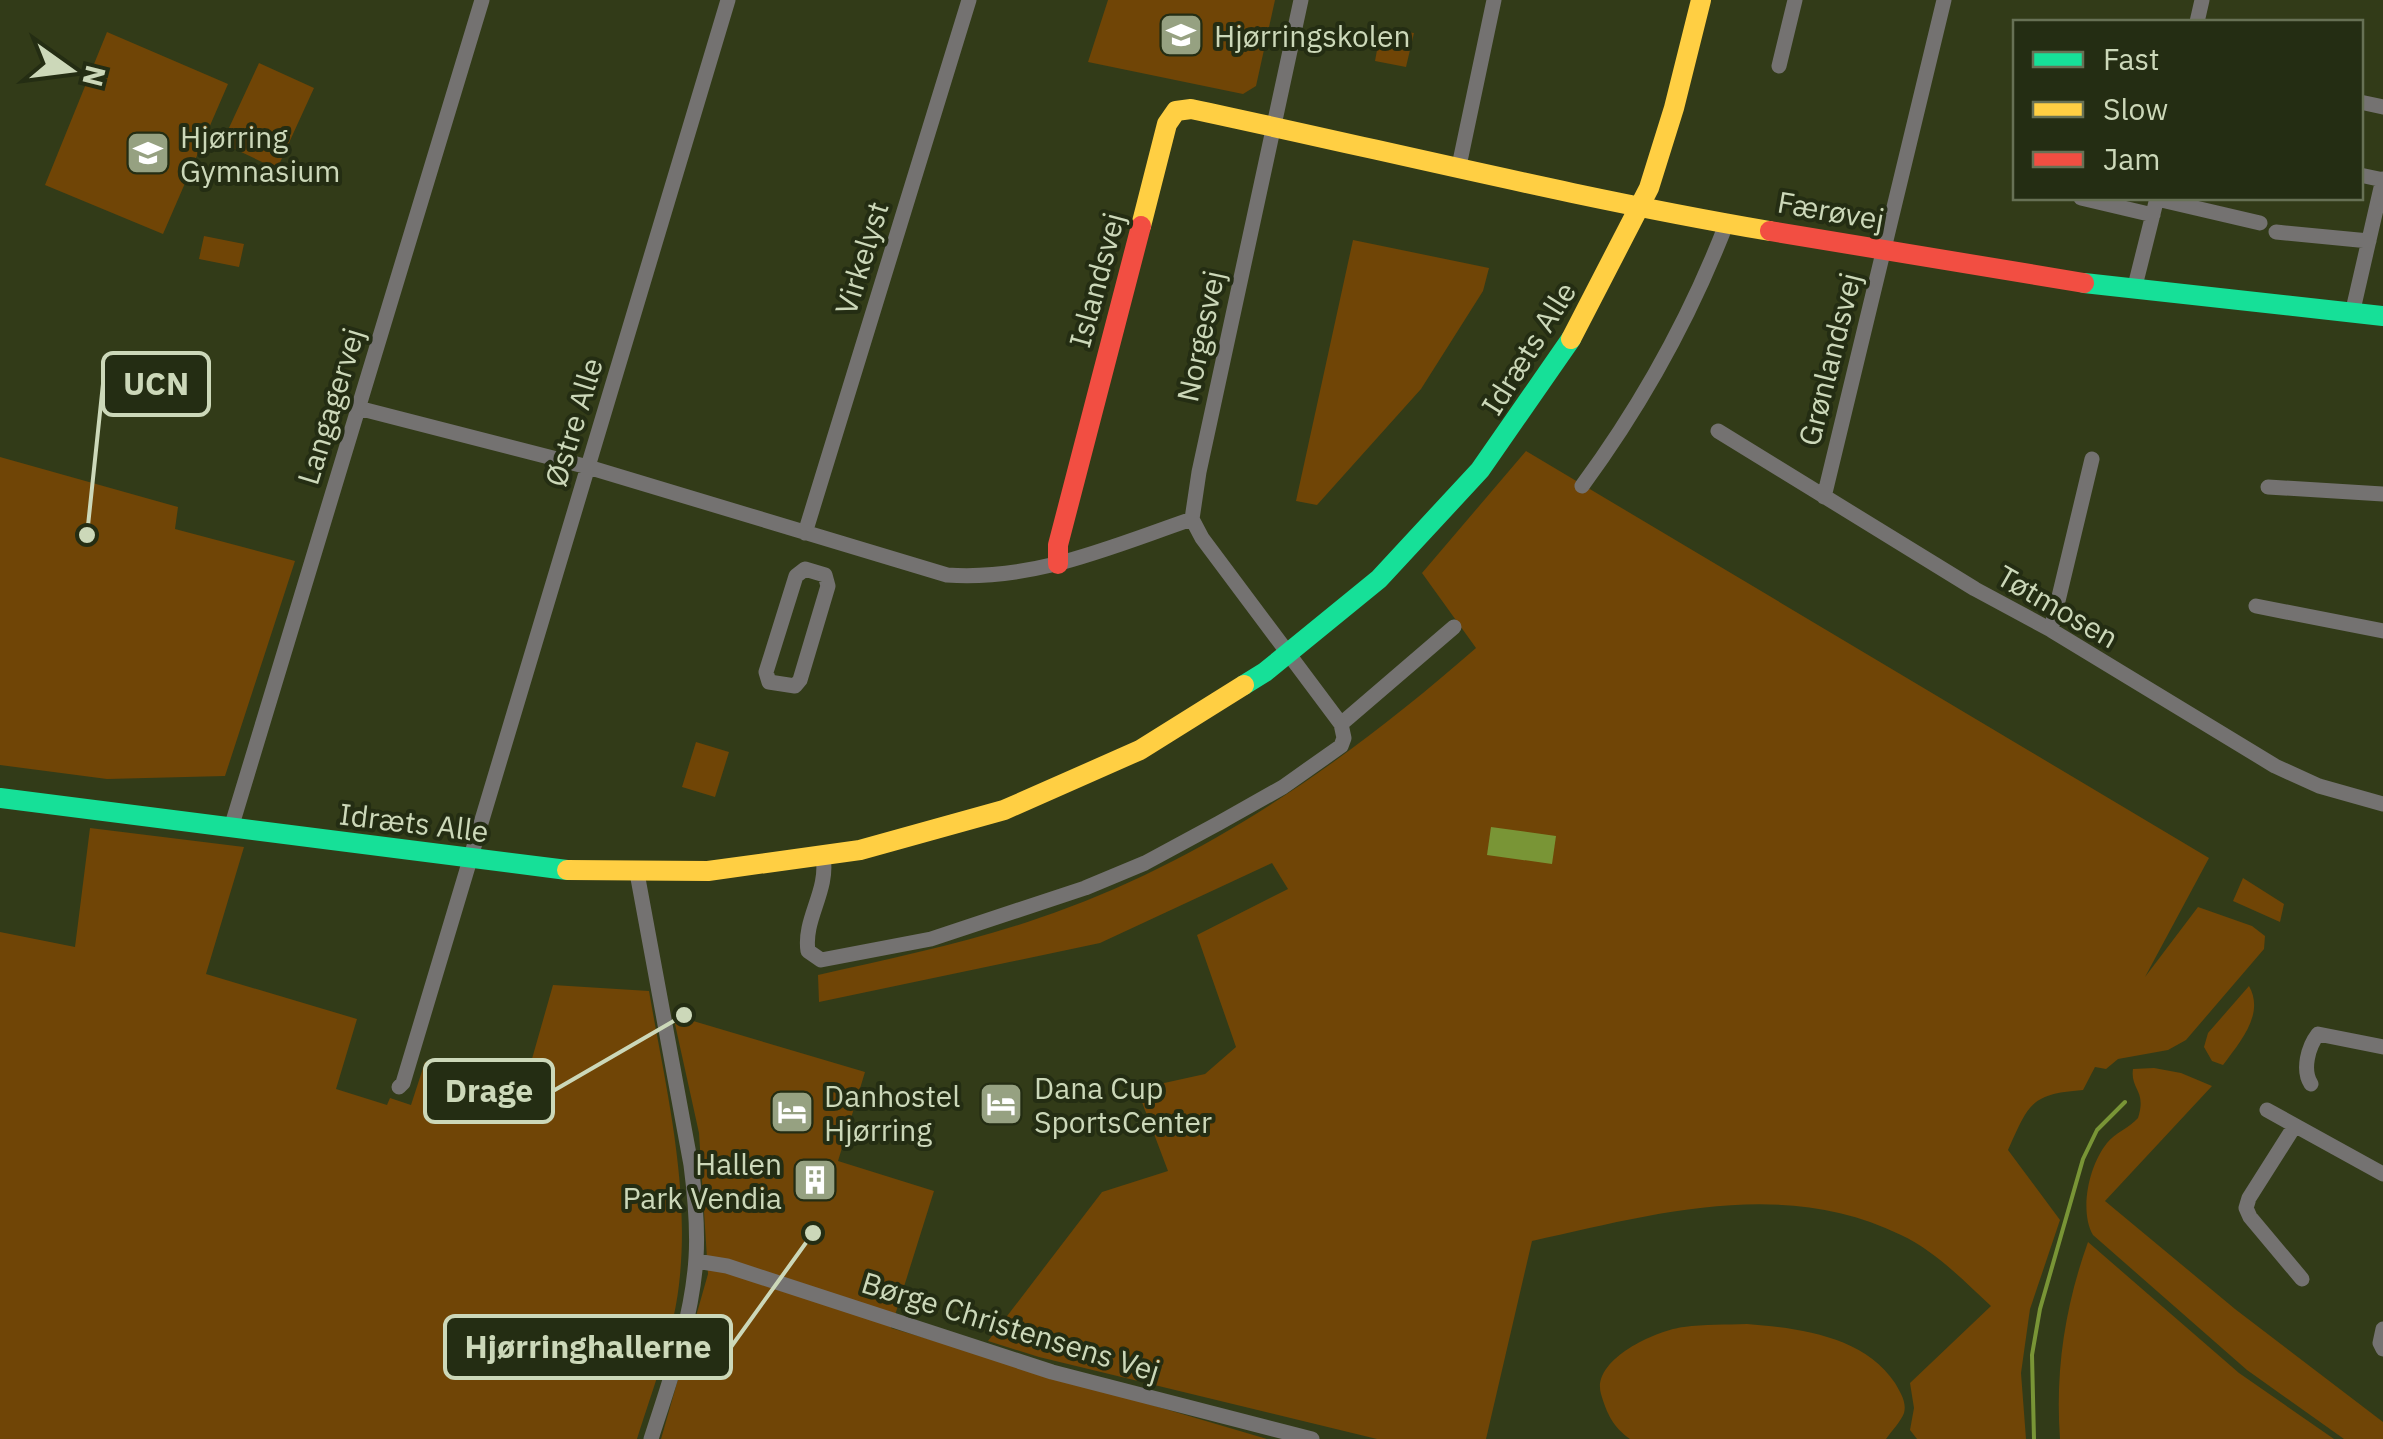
<svg xmlns="http://www.w3.org/2000/svg" width="2383" height="1439" viewBox="0 0 2383 1439" font-family="'IBM Plex Sans',sans-serif">
<style>
.green{fill:#704506}
.water{fill:#799536}
.lines{fill:none;stroke-linecap:round;stroke-linejoin:round}
.stream{stroke:#799536;stroke-width:4}
.street{stroke:#747271;stroke-width:15}
.fast{stroke:#16e098;stroke-width:20}
.slow{stroke:#ffcf43;stroke-width:20}
.jam{stroke:#f24e42;stroke-width:20}
.labels{text-anchor:middle;dominant-baseline:central;stroke-width:8;stroke-linejoin:round;paint-order:stroke}
.poi-label{font-size:30px;fill:#ccd8b9;stroke:#242d13;text-anchor:start}
.street-label{font-size:30px;fill:#ccd8b9;stroke:#242d13}
.leader{fill:none;stroke:#ccd8b9;stroke-width:4}
.callout-dot{fill:#ccd8b9;stroke:#242d13;stroke-width:4}
.callout{fill:#242d13;stroke:#ccd8b9;stroke-width:4}
.callout-label{font-size:32px;text-anchor:middle;font-weight:bold;fill:#ccd8b9}
</style>
<rect width="100%" height="100%" fill="#323b18"/>
<path class="green" d="M1108,0H1275L1256,86L1243,94L1088,62Z
M1381,28L1414,33L1406,67L1375,61Z
M107,32L228,84L163,234L45,185Z
M259,63L314,88L277,169L222,143Z
M204,236L244,244L239,267L199,259Z
M1353,240L1489,268L1483,291L1421,389L1317,505L1296,501Z
M1526,451L2209,858L2145,977L2198,907L2252,926L2265,936L2264,949L2186,1040L2168,1050L2118,1059L2106,1069L2095,1067L2083,1090C2030,1094 2029,1104 2008,1150L2060,1220L2030,1309L2021,1373L2026,1439H1917L1910,1430L1914,1408L1910,1383L1991,1306C1963,1280 1935,1251 1901,1235C1783,1177 1654,1214 1532,1241L1486,1439H1377L1039,1357L988,1341L1102,1192L1168,1171L1137,1089L1205,1074L1236,1047L1197,935L1288,889L1272,863L1100,943L819,1002L818,975C892,958 967,943 1039,918C1203,863 1348,760 1476,648L1422,573Z
M0,457L178,507L175,529L295,561L225,776L107,779L0,765Z
M696,742L729,752L715,797L682,787Z
M90,828L244,847L206,974L357,1019L336,1089L387,1105L390,1098L411,1105L425,1062L522,1094L553,985L649,991C665,1084 689,1180 680,1275C675,1332 654,1385 637,1439H0V932L75,947Z
M2243,878L2284,904L2280,922L2233,901Z
M2249,986C2265,1014 2240,1042 2223,1065L2212,1061L2204,1047L2208,1033Z
M673,1015L865,1072L838,1161L934,1191L891,1328L1267,1439H661L708,1274L699,1133Z
M2154,1068L2181,1073L2212,1086L2105,1201L2235,1309L2383,1422V1439H2344L2247,1370L2093,1235C2079,1211 2089,1165 2107,1143C2115,1133 2129,1128 2138,1118C2147,1090 2130,1090 2133,1069Z
M2088,1242L2239,1373L2334,1439H2060C2055,1371 2065,1306 2088,1242Z
M1747,1324C1798,1328 1864,1336 1895,1383C1900,1392 1907,1402 1904,1413C1901,1421 1891,1432 1886,1439H1630C1613,1427 1607,1414 1601,1394C1591,1360 1656,1330 1684,1327C1704,1324 1726,1325 1747,1324Z"/>
<path class="water" d="M1491,827L1556,836L1552,864L1487,855Z"/>
<g class="lines">
<path class="stream" d="M2034,1439L2032,1355L2040,1309L2083,1159L2097,1130L2125,1102"/>
<path class="street" d="M2197,22L2202,0
M1779,66L1795,0
M2360,102L2383,107
M1459,166L1494,0
M2360,175L2383,180
M2081,198L2153,215
M2157,199L2260,223
M2276,232L2369,241
M2134,290L2157,198
M2352,314L2383,179
M358,408L588,467L947,575C1035,581 1110,547 1192,519
M1718,431L1975,589L2051,630L2275,766L2319,786L2383,804
M1582,486C1643,403 1690,318 1727,222
M2268,487L2383,494
M1824,497L1944,0
M805,533L969,0
M805,569L825,575L828,586L800,680L795,686L769,682L766,672L796,576Z
M2256,606L2383,631
M2051,630L2092,459
M1341,724L1454,627
M231,828L482,0
M823,857C829,891 803,919 808,951L821,960L931,939L1085,888L1145,863L1219,823L1283,787L1341,746L1344,738L1341,724L1202,538L1192,519L1199,472L1301,0
M637,873L691,1165C695,1196 698,1227 696,1258C692,1320 670,1380 651,1439
M2311,1084C2302,1070 2308,1047 2318,1034L2383,1047
M399,1087L403,1083L728,0
M2267,1110L2383,1174
M2294,1127L2249,1198L2246,1208L2250,1217L2302,1279
M696,1261L727,1266L1052,1372L1312,1439
M2383,1329L2380,1343L2383,1349"/>
<path class="fast" d="M2084,283L2383,316
M1244,685L1265,672L1379,579L1480,470L1571,339
M0,798L567,870"/>
<path class="slow" d="M1141,226L1167,124L1176,111L1191,109C1384,150 1576,198 1770,231
M1571,339L1649,188L1674,108L1701,0
M567,870L708,871L860,850L1004,810L1140,750L1244,685"/>
<path class="jam" d="M1770,231L2084,283
M1058,564V545L1141,226"/>
</g>
<defs>
<symbol id="school-square" viewBox="-11 -11 22 22"><rect x="-9" y="-9" width="18" height="18" rx="4" fill="#96a181" stroke="#242d13"/><path d="M0-5L7-2L0 1L-7-2ZM-4 1L0 2.5L4 1V4Q0 6-4 4Z" fill="#fff"/></symbol>
<symbol id="hotel-square" viewBox="-11 -11 22 22"><rect x="-9" y="-9" width="18" height="18" rx="4" fill="#96a181" stroke="#242d13"/><path d="M-6-4.5h1.5V1H6V5H4.5V3h-9V5H-6ZM-4 0a1.8 1.8 0 1 1 3.6 0ZM.5 0V-2.5h3Q6-2.5 6 0Z" fill="#fff"/></symbol>
<symbol id="building-square" viewBox="-11 -11 22 22"><rect x="-9" y="-9" width="18" height="18" rx="4" fill="#96a181" stroke="#242d13"/><path d="M-4-6H4V6H1V3H-1V6H-4ZM-2.5-4.3h1.7v1.8h-1.7ZM.8-4.3h1.7v1.8H.8ZM-2.5-1h1.7V.8h-1.7ZM.8-1h1.7V.8H.8Z" fill="#fff"/></symbol>
</defs>
<g fill-rule="evenodd">
<use href="#school-square" x="1156" y="10" width="50" height="50"/>
<use href="#school-square" x="123" y="128" width="50" height="50"/>
<use href="#hotel-square" x="976" y="1079" width="50" height="50"/>
<use href="#hotel-square" x="767" y="1087" width="50" height="50"/>
<use href="#building-square" x="790" y="1155" width="50" height="50"/>
</g>
<g class="labels">
<g class="poi-label">
<text x="1214" y="35">Hjørringskolen</text>
<text x="180" y="136">Hjørring<tspan x="180" dy="34">Gymnasium</tspan></text>
<text x="1034" y="1087">Dana Cup<tspan x="1034" dy="34">SportsCenter</tspan></text>
<text x="824" y="1095">Danhostel<tspan x="824" dy="34">Hjørring</tspan></text>
<text x="782" y="1163" text-anchor="end">Hallen<tspan x="782" dy="34">Park Vendia</tspan></text>
</g>
<g class="street-label">
<text transform="translate(1831 210) rotate(10)">Færøvej</text>
<text transform="translate(861 258) rotate(-73)">Virkelyst</text>
<text transform="translate(1096 280) rotate(-75)">Islandsvej</text>
<text transform="translate(1200 336) rotate(-78)">Norgesvej</text>
<text transform="translate(1528 348) rotate(-58)">Idræts Alle</text>
<text transform="translate(1829 359) rotate(-76)">Grønlandsvej</text>
<text transform="translate(330 406) rotate(-73)">Langagervej</text>
<text transform="translate(573 422) rotate(-73)">Østre Alle</text>
<text transform="translate(2058 606) rotate(30)">Tøtmosen</text>
<text transform="translate(414 822) rotate(7)">Idræts Alle</text>
<text transform="translate(1011 1326) rotate(17)">Børge Christensens Vej</text>
</g>
</g>
<path class="leader" d="M87 535L103 384M684 1015L553 1091M813 1233L731 1347"/>
<g class="callout-dot">
<circle cx="87" cy="535" r="10"/>
<circle cx="684" cy="1015" r="10"/>
<circle cx="813" cy="1233" r="10"/>
</g>
<g class="callout">
<rect x="103" y="353" width="106" height="62" rx="10"/>
<rect x="425" y="1060" width="128" height="62" rx="10"/>
<rect x="445" y="1316" width="286" height="62" rx="10"/>
</g>
<g class="callout-label">
<text x="156" y="395">UCN</text>
<text x="489" y="1102">Drage</text>
<text x="588" y="1358">Hjørringhallerne</text>
</g>
<rect x="2013" y="20" width="350" height="180" fill="#242d13" stroke="#677155" stroke-width="2.5"/>
<rect x="2033" y="52" width="50" height="15" fill="#16e098" stroke="#677155" stroke-width="2.5"/>
<text x="2103" y="70" font-size="30" fill="#ccd8b9">Fast</text>
<rect x="2033" y="102" width="50" height="15" fill="#ffcf43" stroke="#677155" stroke-width="2.5"/>
<text x="2103" y="120" font-size="30" fill="#ccd8b9">Slow</text>
<rect x="2033" y="152" width="50" height="15" fill="#f24e42" stroke="#677155" stroke-width="2.5"/>
<text x="2103" y="170" font-size="30" fill="#ccd8b9">Jam</text>
<g transform="translate(70 70) rotate(104)" stroke="#242d13" stroke-width="8" paint-order="stroke">
<path d="M0-8L18 38L0 25L-18 38Z" fill="#ccd8b9"/>
<text y="-15" font-size="28" font-weight="bold" text-anchor="middle" fill="#ccd8b9">N</text>
</g>
</svg>
